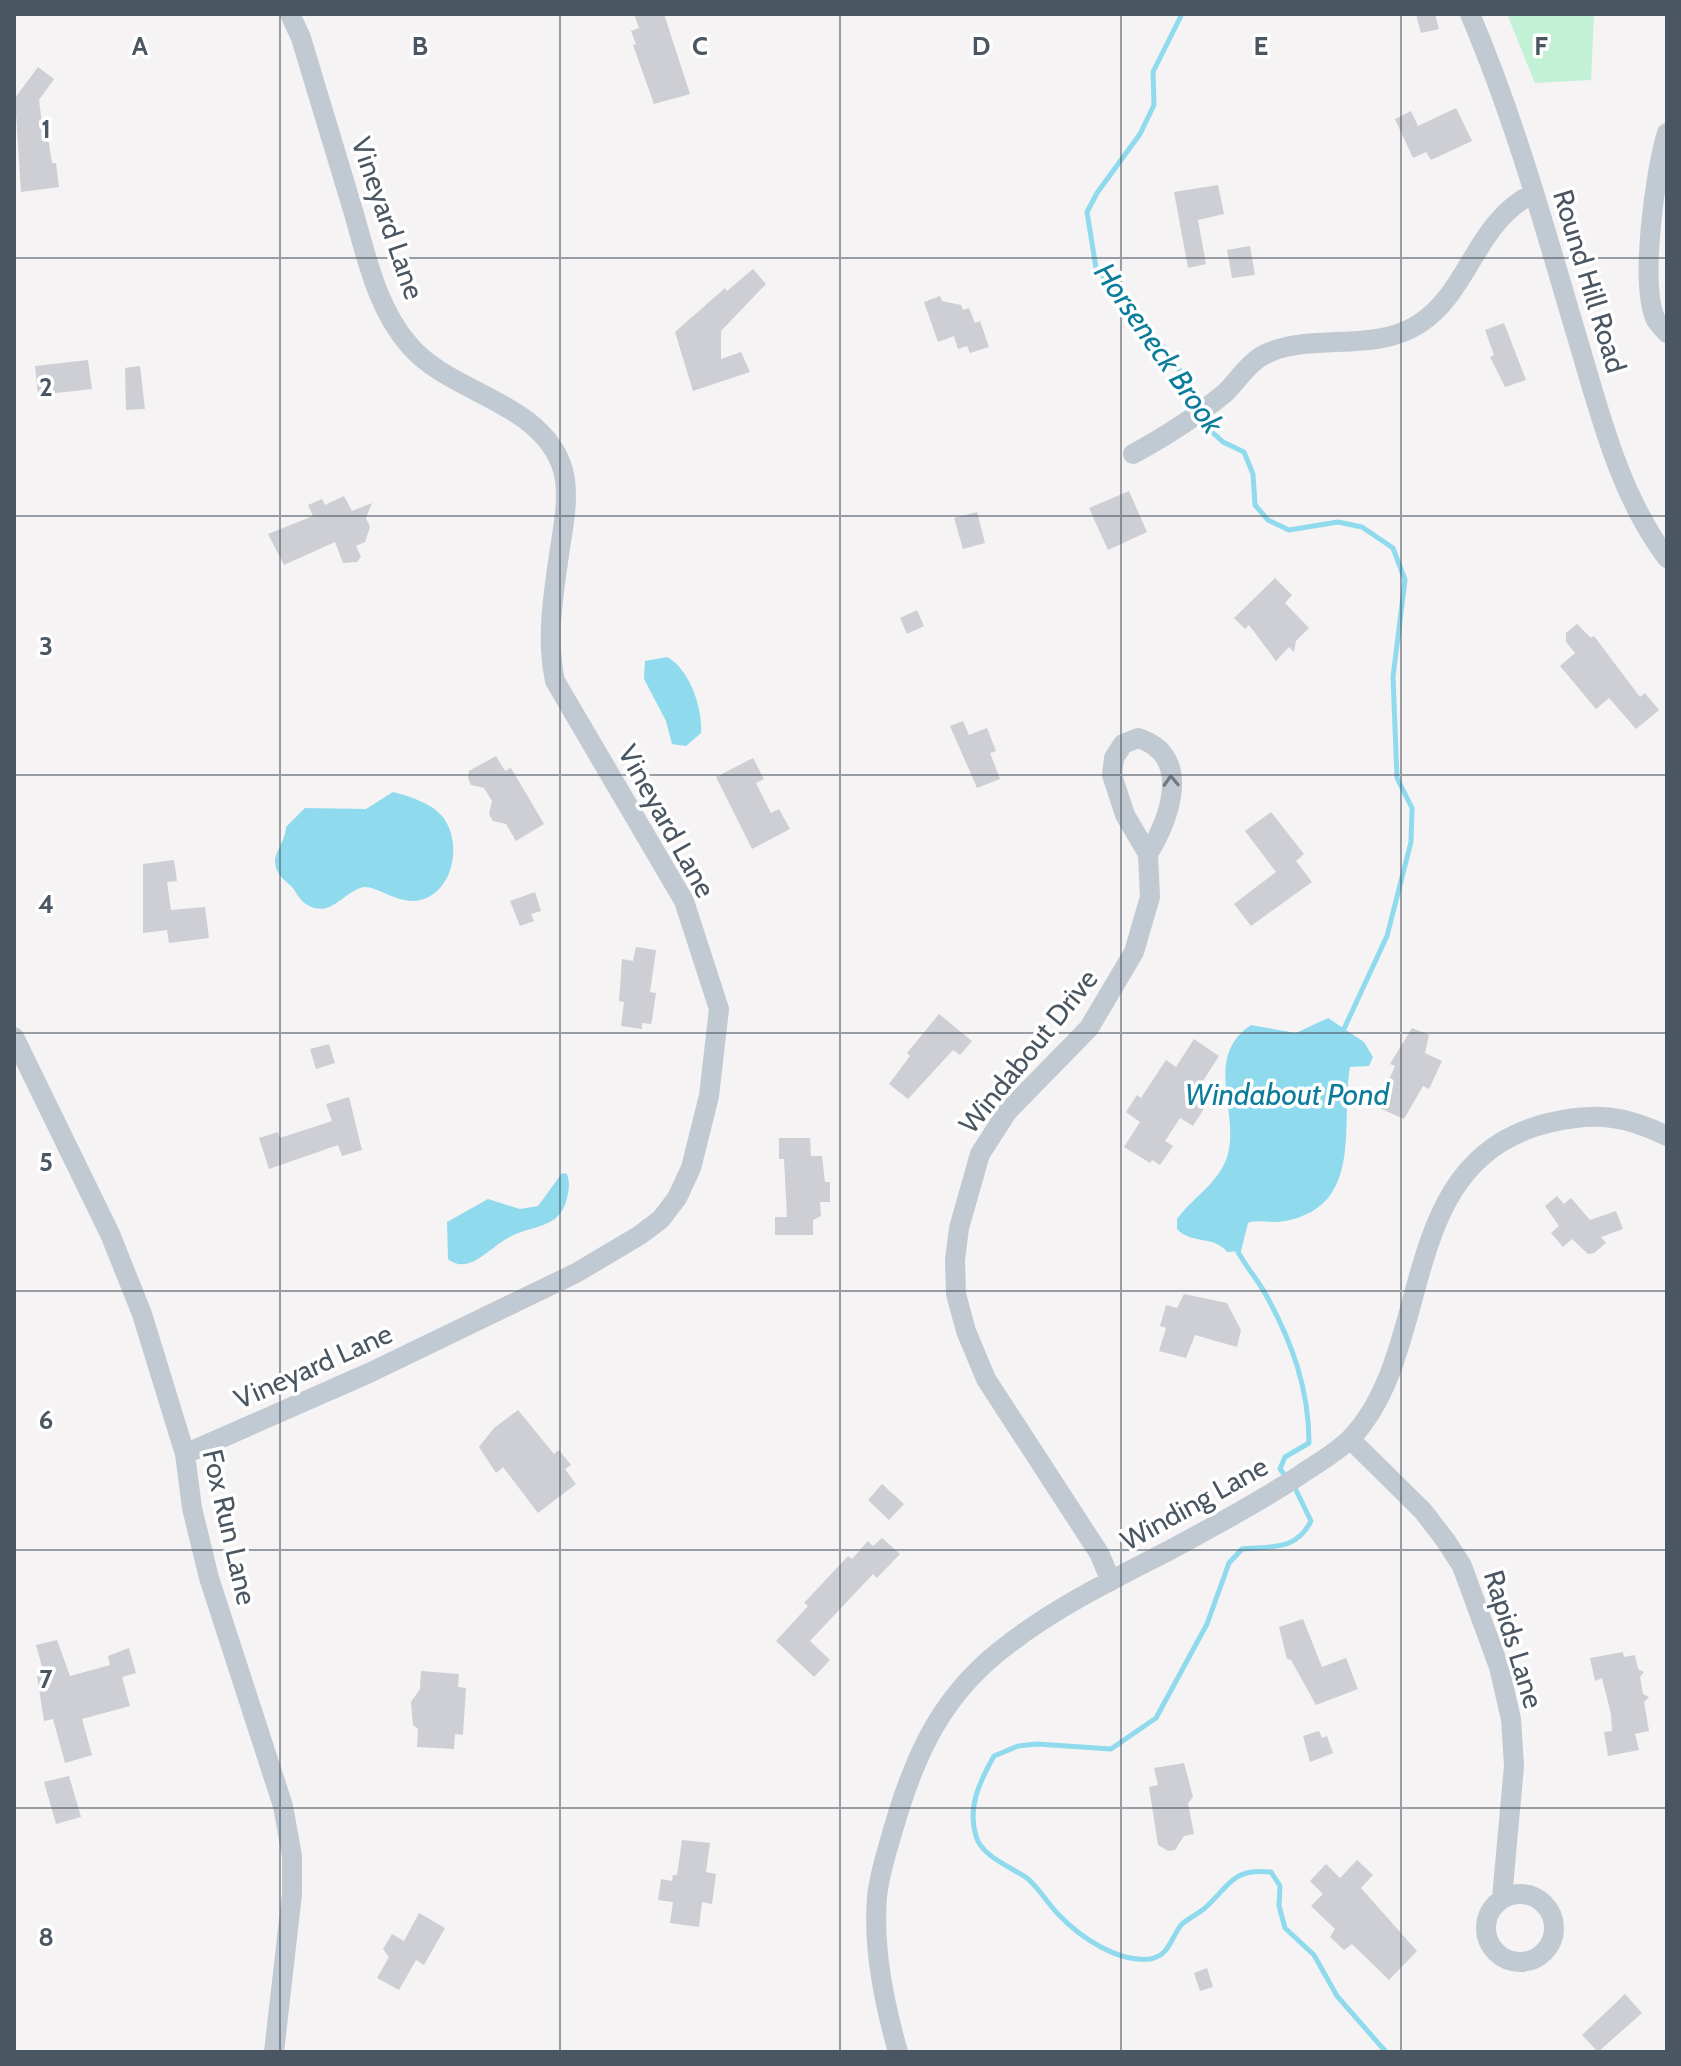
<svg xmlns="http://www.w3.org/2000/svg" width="1681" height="2066" viewBox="0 0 1681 2066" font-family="Cabin,sans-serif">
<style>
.green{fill:#c3f1d5}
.water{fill:#90daee}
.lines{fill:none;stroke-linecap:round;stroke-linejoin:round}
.stream{stroke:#90daee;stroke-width:5}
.building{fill:#cdcfd5}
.minor{stroke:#c1cad2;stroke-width:20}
.oneway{stroke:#6e7983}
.grid{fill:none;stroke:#4a5661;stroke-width:2;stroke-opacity:0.55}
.labels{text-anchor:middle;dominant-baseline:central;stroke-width:7;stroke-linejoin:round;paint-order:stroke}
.street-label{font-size:28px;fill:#4a5661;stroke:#fff}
.water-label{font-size:30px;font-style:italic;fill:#0c7c9b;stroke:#fff}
.grid-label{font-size:26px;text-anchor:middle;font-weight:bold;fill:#4a5661;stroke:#fff;stroke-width:7;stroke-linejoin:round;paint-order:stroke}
</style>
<rect width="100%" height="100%" fill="#f5f3f3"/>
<path class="green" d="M1507,14H1594L1591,80L1535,83Z"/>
<path class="water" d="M667,657C689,668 703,708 701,733L686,746L672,744L666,721L644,679L645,661Z
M393,792C409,796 431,803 442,816C462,840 455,888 424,899C398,908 375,882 360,888C341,895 329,919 306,904C299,900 296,891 291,886C283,879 275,873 275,861C276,849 286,840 286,827L305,808L366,809Z
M1328,1018L1364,1042L1373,1057L1369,1066L1350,1067C1340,1124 1365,1206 1285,1221C1272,1224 1260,1219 1248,1223L1241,1251L1227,1252C1214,1235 1192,1245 1177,1229V1219C1192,1198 1218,1184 1227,1157C1241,1113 1202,1058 1251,1025L1296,1033Z
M562,1173L567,1174C570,1183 569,1189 567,1198C560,1230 532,1224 508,1238C490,1247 469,1276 448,1259L447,1222L488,1199L520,1209L538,1206Z"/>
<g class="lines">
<path class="stream" d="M1182,14L1153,72L1154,105L1140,134L1097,193L1087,212L1096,268L1172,357L1200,406
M1204,415L1212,432L1223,442L1244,452L1253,474L1255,505L1268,520L1289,530L1338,522L1362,527L1393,548L1405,580L1393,677L1397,778L1412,808L1411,842L1387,936L1343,1031
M1236,1248C1244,1265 1257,1278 1266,1295C1292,1342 1309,1389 1309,1443L1285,1457L1280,1469L1287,1478
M1294,1486L1311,1521C1296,1551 1272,1546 1242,1549L1229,1563L1207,1624L1156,1718L1111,1749L1037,1744L1018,1746L994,1756C980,1781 967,1807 976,1836C981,1856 1011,1867 1027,1878C1039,1888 1048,1904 1059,1915C1080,1937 1118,1963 1150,1959C1169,1956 1171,1938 1181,1925C1188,1918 1199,1914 1206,1907C1230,1885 1232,1868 1271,1872L1280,1886L1279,1906L1285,1928L1314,1955L1337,1996L1386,2052"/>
</g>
<path class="building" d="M634,14H664L690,94L654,104L633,45L636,44L631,31L639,28Z
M1416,14H1435L1439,29L1421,33Z
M38,67L54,79L39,100L43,132L47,131L52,163H56L59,187L21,192L15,98Z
M1456,108L1472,141L1431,160L1426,152L1413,158L1395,119L1411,111L1418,126Z
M1218,185L1224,214L1198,220L1206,264L1188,268L1174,192Z
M1250,246L1255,275L1232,278L1227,250Z
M753,269L766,284L721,331V359L741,352L750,372L693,391L675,332L725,288L727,291Z
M940,296L942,301L961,305L963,310L969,308L975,323L980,321L989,347L970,353L967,346L958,349L954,336L938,342L924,302Z
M1504,323L1526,380L1505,387L1490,357L1494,355L1485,330Z
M88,360L92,389L38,395L35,366Z
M140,366L145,409L126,410L125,368Z
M1129,491L1147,532L1108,550L1089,508Z
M344,496L352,511L372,503L366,518L370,527L365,542L356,546L361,557L357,562L343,563L335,542L284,565L268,534L313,516L308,505L322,499L325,505Z
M977,512L985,543L963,549L954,518Z
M1275,578L1292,595L1285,603L1309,628L1296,641L1294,652L1289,647L1276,661L1249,625L1245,629L1234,618Z
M917,610L924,626L907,634L900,618Z
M1577,624L1591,638L1594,636L1640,697L1645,693L1659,710L1636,729L1609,698L1596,709L1560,666L1575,653L1566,642V633Z
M963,721L969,735L987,728L996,751L990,753L1000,779L977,788L950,726Z
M496,756L505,771L511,768L544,824L516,841L506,824L493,821L489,814L492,801L484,788L471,785L468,778L469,771Z
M753,758L764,779L756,783L771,813L779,809L790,829L752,849L716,777Z
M1271,812L1304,854L1296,861L1312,882L1251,926L1234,904L1276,872L1245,831Z
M174,860L177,881L167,882L171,910L205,907L209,938L169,943L167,930L143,933V864Z
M535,892L541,911L531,914L534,921L520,926L510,901Z
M636,947L656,950L650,992L656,993L652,1020L651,1024L642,1023V1029L621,1026L624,1002L619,1001L622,959L633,961Z
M939,1014L972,1041L960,1055L953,1050L908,1099L889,1084L910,1056L907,1053Z
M1412,1028L1429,1035L1425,1053L1442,1061L1429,1089L1423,1086L1404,1119L1377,1107L1395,1066L1390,1064Z
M1194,1039L1219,1056L1192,1098L1205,1107L1193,1126L1180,1118L1165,1141L1173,1146L1160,1165L1152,1160L1150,1163L1124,1147L1140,1122L1126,1112L1137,1095L1141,1098L1166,1060L1176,1067Z
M329,1044L335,1063L316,1069L310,1049Z
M349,1097L362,1150L342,1156L338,1145L269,1169L259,1138L278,1132L280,1138L332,1121L326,1104Z
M779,1138H810L811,1156H822L825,1182H830V1202H820L821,1216L813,1220V1235H775V1217H787L784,1159H779Z
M1557,1196L1564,1204L1571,1198L1590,1220L1616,1211L1623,1229L1601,1237L1606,1243L1594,1253L1588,1254L1572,1239L1563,1247L1551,1233L1559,1226L1545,1206Z
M1184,1294L1227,1303L1241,1330L1237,1347L1195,1335L1186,1358L1159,1351L1166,1328L1160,1326L1166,1305L1177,1308Z
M518,1410L554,1454L559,1450L571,1465L565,1469L576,1484L538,1513L503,1467L496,1473L479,1447L494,1428Z
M882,1484L904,1504L889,1520L868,1500Z
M882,1538L900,1554L877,1578L873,1574L810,1641L830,1660L814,1677L776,1641L808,1606L804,1603L848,1556L852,1559L868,1541L873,1546Z
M1303,1619L1322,1667L1346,1658L1358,1689L1316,1705L1291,1660L1287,1659L1279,1627Z
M57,1640L70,1676L110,1665L108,1656L129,1648L136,1673L122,1677L130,1706L82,1719L92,1755L65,1763L53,1719L44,1721L37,1676L44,1674L36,1645Z
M1623,1652L1624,1657L1635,1655L1638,1669L1644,1672L1640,1677L1643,1694L1649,1697L1644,1702L1649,1731L1635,1734L1639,1750L1608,1756L1604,1732L1612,1731L1611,1714L1602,1678L1595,1681L1590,1658Z
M421,1671L459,1674L458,1687L466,1688L463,1735L455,1734L454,1749L417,1747L418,1729L413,1725L411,1702L420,1689Z
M1319,1731L1322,1738L1327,1736L1333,1753L1310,1762L1303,1736Z
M1184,1763L1193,1797L1188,1803L1194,1834L1184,1836L1175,1850L1168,1851L1158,1845L1149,1787L1158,1785L1154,1768Z
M69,1776L81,1817L56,1824L44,1782Z
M682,1840L710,1843L706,1872L716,1874L712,1904L702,1902L699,1927L670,1923L673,1902L658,1900L661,1879L672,1881L673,1875H677Z
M1357,1860L1373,1875L1361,1888L1417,1951L1389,1980L1352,1944L1344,1950L1330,1937L1335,1929L1311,1906L1323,1894L1310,1881L1326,1864L1340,1878Z
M419,1913L445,1928L424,1965L416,1960L399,1990L377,1978L389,1957L383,1949L392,1934L404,1941Z
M1207,1968L1213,1987L1200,1991L1194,1973Z
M1625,1994L1642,2013L1598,2052L1582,2035Z"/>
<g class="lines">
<path class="minor" d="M1470,14C1513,115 1543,221 1574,327C1598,405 1617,492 1667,558
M1667,133C1655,171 1640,282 1655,318C1657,323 1663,328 1667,333
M1133,454C1166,436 1196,417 1225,393C1239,379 1251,359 1270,352C1318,333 1373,353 1419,324C1470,291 1475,222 1534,193
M14,1037L110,1234L142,1314L185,1454L192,1508L209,1578L283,1806L292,1856V1894L274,2052
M1350,1439L1423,1511L1446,1541L1462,1566L1499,1667L1511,1719L1514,1766L1502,1898
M185,1454L369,1373L576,1273L640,1235L661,1219L677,1198L691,1168L709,1096L719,1009L684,901L555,681C546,639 553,597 559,555C563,527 570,497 563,470C543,402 451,394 410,346C376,308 366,254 352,207C335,150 318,94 301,38L290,14
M1111,1581L1099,1553L986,1379L966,1331L956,1294L955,1260L959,1228L980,1154L1007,1112L1089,1028L1134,952L1150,897L1148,854L1125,815L1112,775L1114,758L1123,744L1138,738C1193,755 1170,818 1148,854
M1486 1928a34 34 0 1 1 68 0a34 34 0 1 1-68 0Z
M898,2052C884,2002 873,1949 877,1897C879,1875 887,1851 893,1830C915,1753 943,1692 1010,1643C1058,1606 1116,1578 1170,1550C1214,1526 1258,1503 1300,1475C1316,1464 1336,1453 1350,1439C1437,1349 1392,1161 1548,1123C1595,1112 1624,1115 1667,1136"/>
</g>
<defs><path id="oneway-chevron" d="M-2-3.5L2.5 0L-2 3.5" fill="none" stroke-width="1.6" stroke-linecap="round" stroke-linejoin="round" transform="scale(2)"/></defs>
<use class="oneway" href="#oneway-chevron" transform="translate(1171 781) rotate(-92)"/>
<path class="grid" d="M280,14V2052M560,14V2052M840,14V2052M1121,14V2052M1401,14V2052M14,258H1667M14,516H1667M14,775H1667M14,1033H1667M14,1291H1667M14,1550H1667M14,1808H1667"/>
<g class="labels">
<g class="street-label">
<text transform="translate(388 218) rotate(71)">Vineyard Lane</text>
<text transform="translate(1590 281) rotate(73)">Round Hill Road</text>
<text transform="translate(667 821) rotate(61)">Vineyard Lane</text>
<text transform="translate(1028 1051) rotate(-51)">Windabout Drive</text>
<text transform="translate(313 1366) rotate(-24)">Vineyard Lane</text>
<text transform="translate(1194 1503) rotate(-29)">Winding Lane</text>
<text transform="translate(230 1527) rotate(77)">Fox Run Lane</text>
<text transform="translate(1514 1639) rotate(73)">Rapids Lane</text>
</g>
<g class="water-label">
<text transform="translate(1159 348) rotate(55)">Horseneck Brook</text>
<text x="1287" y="1094">Windabout Pond</text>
</g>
</g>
<g class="grid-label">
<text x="140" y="55">A</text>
<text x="420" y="55">B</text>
<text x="700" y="55">C</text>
<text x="981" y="55">D</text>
<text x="1261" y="55">E</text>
<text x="1541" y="55">F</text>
<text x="46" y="138">1</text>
<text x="46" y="396">2</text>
<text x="46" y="655">3</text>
<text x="46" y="913">4</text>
<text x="46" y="1171">5</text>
<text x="46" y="1429">6</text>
<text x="46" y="1688">7</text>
<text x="46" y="1946">8</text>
</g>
<rect width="1681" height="2066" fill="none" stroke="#4a5661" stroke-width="32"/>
</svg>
